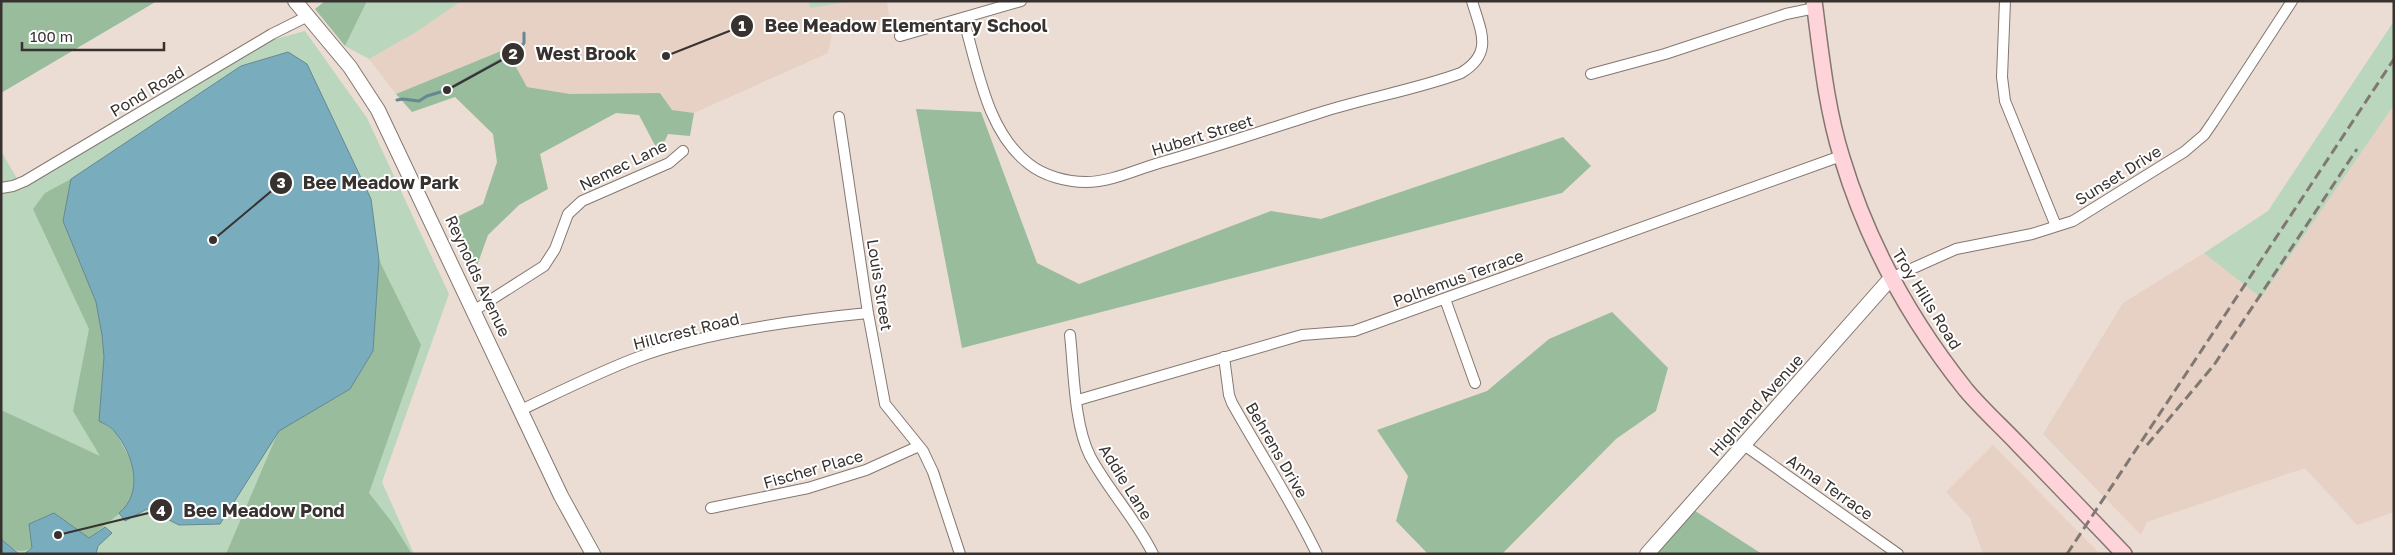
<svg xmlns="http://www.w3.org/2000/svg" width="2395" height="555" viewBox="0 0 2395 555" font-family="'Golos Text',sans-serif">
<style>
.built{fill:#e6d1c4}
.green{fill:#bad6bd}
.forest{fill:#98bc9c}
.water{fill:#79adbe;stroke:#658893}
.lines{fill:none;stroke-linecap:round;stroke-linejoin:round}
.stream{stroke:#658893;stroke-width:3}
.minor-casing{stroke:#847770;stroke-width:12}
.tertiary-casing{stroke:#847770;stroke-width:16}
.secondary-casing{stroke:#847770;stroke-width:18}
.minor{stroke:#fff;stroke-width:10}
.tertiary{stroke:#fff;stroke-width:14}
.secondary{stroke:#ffd3da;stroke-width:15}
.rail{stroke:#817873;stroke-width:3;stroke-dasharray:10 5;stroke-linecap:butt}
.labels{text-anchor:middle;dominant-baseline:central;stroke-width:4;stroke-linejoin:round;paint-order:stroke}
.street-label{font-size:16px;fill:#37322f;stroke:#fff}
.leader{fill:none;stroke:#37322f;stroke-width:2}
.callout-dot{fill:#37322f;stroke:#fff;stroke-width:2}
.mark-label{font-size:15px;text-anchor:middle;font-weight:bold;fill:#fff}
.callout-label{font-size:18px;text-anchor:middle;font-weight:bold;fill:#37322f;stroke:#fff;stroke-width:4;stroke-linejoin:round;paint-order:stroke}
</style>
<rect width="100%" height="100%" fill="#ebddd4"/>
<path class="built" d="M461,1H887L890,24L841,27L832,34L828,53L694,113L672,110L660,93L570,94L527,87L506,49L396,94L369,59L418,31Z
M2394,105V512L2357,525L2305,468L2147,522L2141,535L2043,434L2123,303L2204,253L2261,298Z
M1993,445L2100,554H1983L1970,518L1946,492Z"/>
<path class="green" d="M367,1H461L418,31L369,59L345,46Z
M809,1H852L810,8Z
M2394,21V105L2261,298L2204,253L2268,211Z
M305,31L367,118L449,294L382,482L414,554H1V151L22,187L272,40Z"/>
<path class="forest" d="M1,1H157L1,93Z
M325,1H367L345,46L315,9Z
M506,49L527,87L570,94L660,93L672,110L694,113L690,136L668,134L659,153L639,115L616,113L540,154L548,189L519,205L488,235L474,274L449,221L483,204L497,162L493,134L455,97L412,112L396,94Z
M916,109L981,112L1037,263L1079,284L1271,211L1321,219L1563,137L1591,166L1562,193L962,348Z
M71,179L63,221L96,302L102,335L104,357L99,421L115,431L132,463L135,492L130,505L89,538L54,513L29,524L32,548C16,555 14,548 1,540V410L100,456L73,411L89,329L33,209L45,193Z
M379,260L421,345L369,493L391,521L412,554H226L279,430L350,389L373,351Z
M1612,312L1668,368L1656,411L1616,439L1502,554H1428L1396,521L1408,476L1377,430L1487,391L1549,339Z
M1689,507L1762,554H1647Z"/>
<path class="water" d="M288,52L307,64L371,199L379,260L373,351L350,389L279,431L220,524L179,525L147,509L125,521L119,513C144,493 134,455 115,432C112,427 104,424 99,421L104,357L102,335L96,302L63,221L71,179L241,66Z
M54,513L89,538L105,527L112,533L98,546L96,554H24L32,548L29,524Z
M1,540H2L19,554H1Z"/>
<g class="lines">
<path class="stream" d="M397,100L403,99L419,101L427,96L447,90L517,51L524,43V33"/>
<defs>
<path id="minor" d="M2005,1L2002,77L2005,101L2056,226
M963,18C978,67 986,131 1029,164C1044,176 1067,182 1086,182C1111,182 1135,170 1159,163C1213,148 1265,130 1319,113C1365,98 1415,90 1461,73C1494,53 1481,32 1472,1
M900,36L1021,1
M1591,74L1665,54L1786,14L1815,8
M839,117L868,313L885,404L923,451L933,472L960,554
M1,188L13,186L25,181L272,34L308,16
M1891,278L1956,249L2032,234L2073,221L2184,152L2204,135L2213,122L2292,1
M1445,299L1475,383
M475,310L544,266L555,249L568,214L582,201L669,163L683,151
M1070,335C1074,371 1074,424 1090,456C1108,490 1136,519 1153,554
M1224,357L1229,395L1232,403C1260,453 1292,502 1317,554
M1078,400L1302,335L1354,331L1841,156
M521,410C559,392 597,373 636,358C705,332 795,320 868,313
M1744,445L1898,554
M711,508L808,488L866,470L919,446"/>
<path id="tertiary" d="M295,1L350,67L378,110L561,496L593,554
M1647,554L1891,278"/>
<path id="secondary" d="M1814,1C1821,53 1826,107 1842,158C1868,244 1910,320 1966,390C1982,409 2002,427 2019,445C2054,481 2089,517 2124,554"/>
</defs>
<use href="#minor" class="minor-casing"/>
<use href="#tertiary" class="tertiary-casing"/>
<use href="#secondary" class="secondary-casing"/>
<use href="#minor" class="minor"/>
<use href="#tertiary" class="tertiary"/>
<use href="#secondary" class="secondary"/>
<path class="rail" d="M2147,445L2214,365L2357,149
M2067,554L2394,59"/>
</g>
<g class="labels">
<g class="street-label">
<text transform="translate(147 91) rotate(-31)">Pond Road</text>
<text transform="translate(1202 135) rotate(-17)">Hubert Street</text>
<text transform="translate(623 165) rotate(-26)">Nemec Lane</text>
<text transform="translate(2118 175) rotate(-32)">Sunset Drive</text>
<text transform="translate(478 276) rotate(65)">Reynolds Avenue</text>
<text transform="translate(1458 278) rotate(-20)">Polhemus Terrace</text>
<text transform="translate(880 285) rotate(81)">Louis Street</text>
<text transform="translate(1927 299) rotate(58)">Troy Hills Road</text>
<text transform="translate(686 331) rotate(-14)">Hillcrest Road</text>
<text transform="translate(1756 405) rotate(-48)">Highland Avenue</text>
<text transform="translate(1277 450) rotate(60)">Behrens Drive</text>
<text transform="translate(813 469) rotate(-16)">Fischer Place</text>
<text transform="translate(1126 482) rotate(58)">Addie Lane</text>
<text transform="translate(1830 487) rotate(35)">Anna Terrace</text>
</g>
</g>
<path class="leader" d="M666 56L742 26M447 90L513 54M213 240L281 183M58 535L161 510"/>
<g class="callout-dot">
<circle cx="666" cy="56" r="5"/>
<circle cx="447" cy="90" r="5"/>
<circle cx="213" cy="240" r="5"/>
<circle cx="58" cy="535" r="5"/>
<circle cx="742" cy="26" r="12"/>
<circle cx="513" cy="54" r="12"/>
<circle cx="281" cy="183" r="12"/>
<circle cx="161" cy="510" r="12"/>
</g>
<g class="mark-label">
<text x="742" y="31">1</text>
<text x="513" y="59">2</text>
<text x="281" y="188">3</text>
<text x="161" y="516">4</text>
</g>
<g class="callout-label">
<text x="906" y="32">Bee Meadow Elementary School</text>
<text x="586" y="60">West Brook</text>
<text x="381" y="189">Bee Meadow Park</text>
<text x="264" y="517">Bee Meadow Pond</text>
</g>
<rect width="2395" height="555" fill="none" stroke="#37322f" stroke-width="5"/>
<path d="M22 42v8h142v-8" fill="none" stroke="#37322f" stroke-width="2.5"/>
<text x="30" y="42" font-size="15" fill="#37322f" stroke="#ffffff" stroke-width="4" paint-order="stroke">100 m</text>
</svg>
